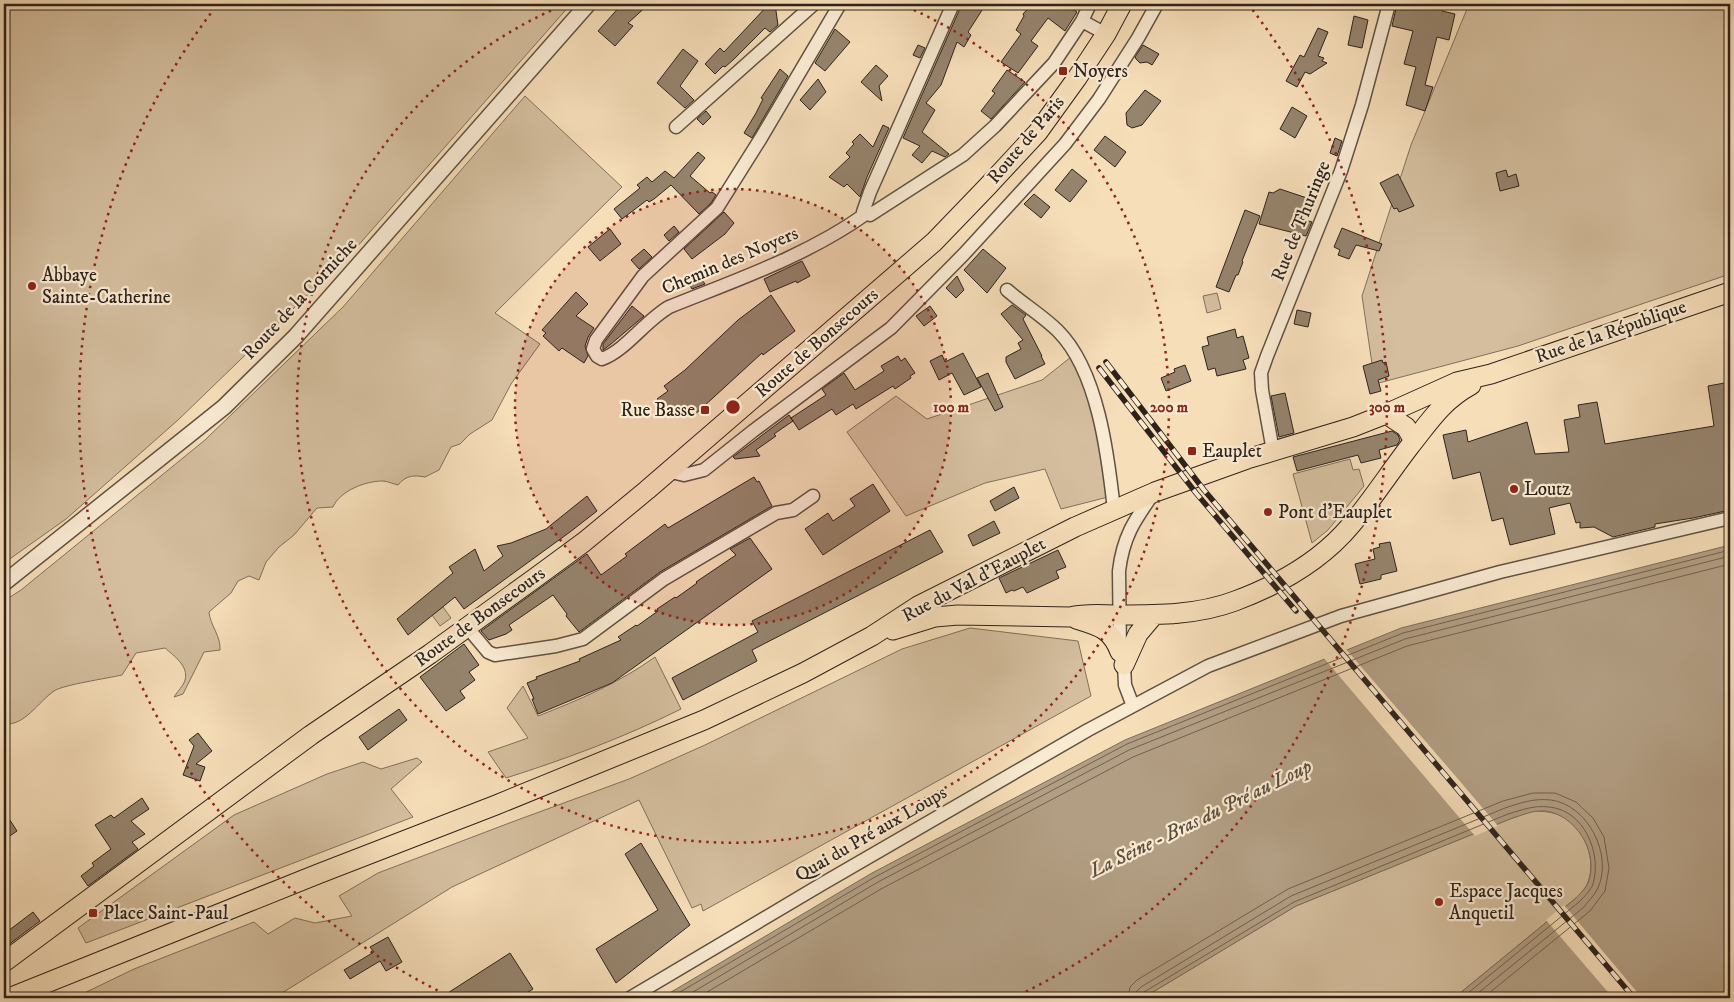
<svg xmlns="http://www.w3.org/2000/svg" width="1734" height="1002" viewBox="0 0 1734 1002" font-family="'IM FELL DW Pica',serif">
<style>
.green{fill:#d4be9e;stroke:#81705c}
.water{fill:#b29e83;stroke:#7d6d59}
.pier{fill:#f6deb9}
.lines{fill:none;stroke-linecap:round;stroke-linejoin:round}
.shore{stroke:#70604f;stroke-width:1}
.building{fill:#96846d;stroke:#2e231b}
.minor-casing{stroke:#605242;stroke-width:15}
.tertiary-casing{stroke:#605242;stroke-width:18}
.primary-casing{stroke:#2e231b;stroke-width:21}
.minor{stroke:#f9ead2;stroke-width:12}
.tertiary{stroke:#f9ead2;stroke-width:15}
.primary{stroke:#f6deb9;stroke-width:19}
.rail-casing{stroke:#2e231b;stroke-width:5.5}
.rail{stroke:#f9ead2;stroke-width:4;stroke-dasharray:11;stroke-linecap:butt}
.ring{fill:none;stroke:#8f2418;stroke-width:2.5;stroke-dasharray:2.5 5}
.poi-dot{fill:#8f2418;stroke:#f9ead2;stroke-width:2}
.labels{text-anchor:middle;dominant-baseline:central;stroke-width:4.5;stroke-linejoin:round;paint-order:stroke}
.poi-label{font-size:19px;fill:#2e231b;stroke:#f9ead2;text-anchor:start}
.street-label{font-size:19px;fill:#2e231b;stroke:#f9ead2}
.water-label{font-size:20px;font-style:italic;fill:#5c4e3f;stroke:#f9ead2}
.centre{fill:#8f2418;stroke:#f9ead2;stroke-width:2.5}
.ring-label{font-size:15px;text-anchor:middle;font-weight:bold;fill:#8f2418;stroke:#f9ead2;stroke-width:4.5;stroke-linejoin:round;paint-order:stroke}
</style>
<rect width="100%" height="100%" fill="#f6deb9"/>
<filter id="stains"><feTurbulence type="fractalNoise" baseFrequency=".004" numOctaves="4"/><feColorMatrix values="0 0 0 0 .2 0 0 0 0 .09 0 0 0 0 .02 0 0 0 .5 -.17"/></filter>
<radialGradient id="worn" r=".72"><stop offset=".6" stop-color="#630" stop-opacity="0"/><stop offset="1" stop-color="#630" stop-opacity=".3"/></radialGradient>
<path class="green" d="M4,4H571L355,249L178,420L66,519L4,563Z
M1469,4H1730V274L1518,346L1375,384L1362,296L1411,145Z
M525,96L622,187L495,313L540,344L511,384L492,420L470,434L460,444L451,447L439,470L425,477C414,475 406,475 398,485C393,484 387,481 383,481C365,481 340,491 333,507L317,508L294,535L279,547L266,562L259,580L249,576L238,581L231,593L209,612C210,625 221,636 220,650L204,652L183,694L174,697C177,692 184,685 185,680C189,666 174,656 165,648L136,653L122,675C109,678 62,685 54,691C38,702 25,726 4,724V601L21,590L205,440L343,307Z
M1217,293L1221,309L1207,313L1203,296Z
M1076,353L1090,387L1112,496L1061,509L1045,469L985,483L906,516L847,432L896,396L927,419L1042,380Z
M1350,459L1353,470L1359,469L1364,486L1328,530L1312,543L1293,474Z
M443,607L451,618L440,626L432,615Z
M970,628L1078,641L1091,696L703,911L701,904L692,908L639,800L452,887L274,998H74L134,969L254,922L268,934L295,918L315,923L352,916L339,896L378,873L512,822L629,779L705,745L902,649Z
M655,657L681,709C625,737 566,759 506,778L488,752L528,738L507,708L523,686L538,716C579,700 619,683 655,657Z
M417,758L422,762L391,789L413,817L86,943L78,928L234,815L327,774L363,762L381,769Z
M1532,811C1544,811 1556,812 1567,819C1586,832 1596,860 1588,882C1586,888 1580,894 1576,898L1454,998H1143L1296,906L1510,819Z"/>
<path class="water" d="M1730,545V998H1454L1576,898C1580,894 1586,888 1588,883C1599,855 1579,820 1551,812C1537,808 1523,815 1510,819L1296,906L1143,998H661L872,873L1125,740L1401,628Z"/>
<path class="pier" d="M1345,648L1452,772L1498,826L1475,836L1323,657Z
M1564,905L1642,998H1613L1546,920Z"/>
<g class="lines">
<path class="shore" d="M670,998L875,877L1127,744L1403,633L1730,550
M683,998L878,882L1129,750L1405,639L1730,556
M697,998L881,889L1133,757L1407,646L1730,564
M1128,998L1130,987L1137,980L1288,889L1503,801L1533,793H1555L1576,802L1593,818L1604,837L1609,868L1605,891L1590,911L1483,998
M1135,998L1136,992L1141,987L1291,896L1505,808C1520,803 1534,798 1551,800C1588,805 1613,855 1598,888C1595,895 1588,901 1584,907L1472,998
M1142,998L1144,992L1294,902L1508,814C1522,810 1534,805 1549,807C1584,810 1602,853 1593,884C1591,890 1584,897 1579,902L1462,998"/>
</g>
<path class="building" d="M622,4H649L628,23L633,26L615,46L598,31Z
M769,4H775L778,25L770,32L765,28L733,60L725,67L723,66L715,74L705,64L720,48L724,52Z
M962,4H986L968,32L971,35L964,47L957,42L941,85L926,103L935,110L922,132L949,154L945,157L932,151L922,163L912,155L920,146L903,138Z
M1032,4H1064L1077,12L1065,31L1048,18L1031,41L1038,46L1018,73L1001,62L1021,34L1016,30L1024,16L1023,14Z
M1397,4H1444L1442,11L1455,14L1449,40L1437,37L1425,85L1433,87L1425,111L1406,105L1416,67L1404,64L1413,31L1392,26Z
M1354,16L1368,20L1362,48L1348,45Z
M1318,28L1328,32L1318,56L1324,58L1322,61L1327,63L1310,74L1305,72L1297,87L1286,81L1300,55L1304,57Z
M835,29L850,42L825,71L815,63Z
M918,45L925,48L920,58L913,55Z
M1143,45L1159,54L1152,65L1147,62L1140,63L1136,59L1135,57Z
M683,49L698,61L680,86L694,100L685,108L657,83Z
M876,65L888,76L879,86L882,101L861,82Z
M780,69L788,76L752,138L744,133L756,113L763,99L761,98Z
M1007,70L1025,82L991,119L981,111L995,93L992,91Z
M818,79L826,92L810,110L800,100Z
M1145,90L1161,101L1142,125L1132,128L1127,125L1126,113Z
M1292,107L1307,116L1295,138L1280,129Z
M706,111L711,117L703,125L697,119Z
M883,125L889,128L867,177L860,197L847,184L844,187L829,177L850,157L846,153L854,144L852,142L860,134L873,147Z
M1105,136L1126,152L1115,167L1094,150Z
M1335,138L1342,141L1337,156L1330,153Z
M698,152L705,158L690,176L710,193L712,192L716,195L711,203L699,214L671,185L654,199L649,202L647,200L622,219L614,209L640,188L637,185L647,177L652,182L665,171L674,178Z
M1072,169L1087,181L1070,202L1055,190Z
M1506,170L1508,177L1516,174L1519,186L1500,191L1496,173Z
M1398,174L1414,206L1399,212L1397,208L1394,209L1380,183Z
M1280,189L1307,198L1301,219L1312,222L1306,236L1259,224L1269,192L1273,193Z
M1034,194L1050,207L1041,218L1024,204Z
M1245,210L1260,216L1242,261L1243,262L1238,275H1236L1229,292L1216,287Z
M724,212L734,223L725,234L692,259L684,249Z
M674,226L679,232L669,241L664,235Z
M1342,228L1382,244L1379,251L1356,245L1349,259L1338,255L1340,250L1334,247Z
M610,229L621,244L600,261L588,247Z
M644,249L652,257L639,269L631,260Z
M983,249L1006,268L987,293L964,270Z
M802,261L810,276L797,283L796,281L770,292L764,279Z
M957,276L964,290L956,298L946,288Z
M700,277L705,284L692,289L688,282Z
M576,292L588,304L576,316L594,328L588,337L585,346L588,356L584,363L562,348L559,351L543,336L546,333L542,330Z
M771,295L795,331L763,355L762,353L691,418L685,411L680,415L674,409L669,413L657,399L668,391L664,386L685,370L738,320Z
M1012,305L1026,315L1023,319L1042,356H1041L1045,364L1015,379L1006,362V357L1021,349L1018,343L1023,340L1001,314Z
M632,306L644,316L611,344L603,350V344Z
M930,306L937,316L924,326L916,316Z
M1297,310L1311,313L1308,327L1294,324Z
M1235,329L1237,338L1243,336L1249,358L1243,360L1246,369L1217,376L1215,368L1208,370L1202,347L1209,345L1207,337Z
M963,353L981,387L964,395L952,373L939,380L930,361L942,355L945,362Z
M898,356L901,361L905,358L915,373L910,376L911,378L895,389L893,386L856,409L853,404L836,415L832,409L799,430L791,418L826,395L822,389L844,373L855,390L884,371L881,366Z
M1382,360L1383,363L1386,362L1389,376L1378,380L1381,391L1370,394L1363,366Z
M1185,365L1191,381L1166,391L1161,378L1175,372L1174,369Z
M988,373L1003,407L995,411L977,378Z
M1730,382V510L1693,518L1655,524V527L1613,537L1594,527L1580,528V522L1576,523L1570,503L1549,508L1555,534L1510,545L1503,518L1492,521L1480,472L1453,479L1443,435L1466,430L1468,442L1527,422L1535,454L1569,452L1564,420L1580,417L1578,405L1597,402L1605,444L1714,426L1708,386Z
M1285,393L1294,433L1279,437L1271,396Z
M789,415L793,421L774,434L776,436L756,450L760,456L735,459L733,457Z
M1392,431L1398,435L1400,440L1397,445L1379,450L1381,458L1361,463L1358,455L1297,471L1293,457Z
M754,477L757,482L759,481L772,506L660,572L579,632L566,616L567,614L553,595L509,625L512,630L506,634L489,640L481,631L587,554L601,575L627,556L625,554L665,524L668,528Z
M873,484L890,511L823,555L805,529L828,513L833,521L855,506L850,499Z
M1014,487L1019,498L995,511L990,501Z
M587,496L597,511L570,532L464,609L455,597L408,635L397,619L453,573L449,567L475,549L484,571L503,556L497,546L511,543L546,529Z
M994,521L1000,533L973,546L968,535Z
M930,530L943,552L752,650L757,661L683,700L672,678L758,632L752,621Z
M750,538L772,569L612,683L538,714L532,699H534L527,683L537,679L536,677L580,661L579,659L621,640L618,637L636,625L637,626L658,611L657,609L675,597L676,598L697,583L696,582L736,555L730,549Z
M1390,542L1397,571L1381,575V579L1360,584L1355,564L1375,559L1373,549L1380,547L1379,544Z
M1058,550L1066,567L1056,571L1059,578L1027,593L1023,587L1014,591L1012,590L1006,593L999,578Z
M464,644L479,665L469,672L475,680L460,691L465,698L446,711L420,677Z
M399,709L407,720L368,750L359,737Z
M198,733L212,751L196,764L205,767L200,781L183,775L194,746L189,740Z
M142,798L149,809L131,821L145,834L132,842L138,849L88,886L81,876L94,866L92,863L111,849L95,825L111,815L114,818Z
M4,811L17,831L4,840Z
M641,843L690,925L616,983L596,949L658,910L625,854Z
M33,912L40,921L4,948V934Z
M388,937L402,962L386,971L380,961L350,979L344,970L374,952L370,947Z
M510,953L533,989L519,998H440Z"/>
<g class="lines">
<defs>
<path id="minor" d="M840,4L761,138L717,208L643,276L596,340L593,349L597,356L602,359C626,350 645,321 669,307C736,280 807,256 867,213L870,215L963,155L995,126L1054,63L1082,21L1090,4
M1082,21L1106,34
M676,127L814,4
M867,213L863,212L870,192L953,4
M1007,290C1023,304 1043,316 1058,331C1098,371 1108,455 1114,510
M1273,451L1262,390L1261,373L1267,356L1341,171L1362,105L1389,4
M667,471L684,475L704,470L753,431L891,328L964,254L1065,144L1099,99L1138,38L1157,4
M467,627L488,652L495,655L556,646L583,639L664,579L776,513L793,510L813,496
M1133,706L1125,685L1124,665L1120,652L1119,571C1123,537 1134,521 1153,494
M630,998L822,884L1088,730L1208,666L1341,616L1500,572L1730,518"/>
<path id="tertiary" d="M4,583L224,407L296,336L588,4"/>
<path id="primary" d="M1386,414L1406,427L1414,441
M1076,619C1098,626 1111,628 1120,652
M893,630L935,617L958,615L1070,617C1087,613 1102,615 1119,615C1158,615 1198,615 1235,601C1278,585 1321,561 1351,525C1372,500 1390,472 1410,446C1430,421 1442,401 1471,385
M1124,665L1138,634L1154,615
M4,962L311,735L430,654L535,578L584,542L647,490L934,242L987,187L1038,132L1077,78L1106,34L1122,4
M9,998L318,874L496,805L704,720L803,673L872,636L918,606L1075,527L1155,492L1247,459L1353,427L1386,414L1457,382L1491,374L1730,292"/>
</defs>
<use href="#minor" class="minor-casing"/>
<use href="#tertiary" class="tertiary-casing"/>
<use href="#primary" class="primary-casing"/>
<use href="#minor" class="minor"/>
<use href="#tertiary" class="tertiary"/>
<use href="#primary" class="primary"/>
<defs>
<path id="rail" d="M1106,362L1204,490L1634,998
M1099,368L1196,493L1296,611"/>
</defs>
<use href="#rail" class="rail-casing"/>
<use href="#rail" class="rail"/>
</g>
<circle cx="733" cy="407" r="218" fill="#8f2418" fill-opacity=".12"/>
<g class="ring">
<circle cx="733" cy="407" r="218"/>
<path d="M900 4A436 436 0 1 1 566 4"/>
<path d="M451 997A654 654 0 0 1 218 4M1248 4A654 654 0 0 1 1015 997"/>
</g>
<g class="poi-dot">
<rect x="1058" y="66" width="10" height="10" rx="2.5"/>
<circle cx="32" cy="286" r="5"/>
<rect x="700" y="405" width="10" height="10" rx="2.5"/>
<rect x="1187" y="446" width="10" height="10" rx="2.5"/>
<circle cx="1514" cy="489" r="5"/>
<circle cx="1268" cy="512" r="5"/>
<circle cx="1439" cy="902" r="5"/>
<rect x="88" y="908" width="10" height="10" rx="2.5"/>
</g>
<g class="labels">
<g class="poi-label">
<text x="1073" y="71">Noyers</text>
<text x="42" y="275">Abbaye<tspan x="42" dy="22">Sainte-Catherine</tspan></text>
<text x="695" y="410" text-anchor="end">Rue Basse</text>
<text x="1202" y="451">Eauplet</text>
<text x="1524" y="489">Loutz</text>
<text x="1278" y="512">Pont d'Eauplet</text>
<text x="1449" y="891">Espace Jacques<tspan x="1449" dy="22">Anquetil</tspan></text>
<text x="103" y="913">Place Saint-Paul</text>
</g>
<g class="street-label">
<text transform="translate(1026 140) rotate(-50)">Route de Paris</text>
<text transform="translate(1301 221) rotate(-68)">Rue de Thuringe</text>
<text transform="translate(730 261) rotate(-23)">Chemin des Noyers</text>
<text transform="translate(300 299) rotate(-47)">Route de la Corniche</text>
<text transform="translate(1611 332) rotate(-19)">Rue de la République</text>
<text transform="translate(817 343) rotate(-41)">Route de Bonsecours</text>
<text transform="translate(974 580) rotate(-28)">Rue du Val d'Eauplet</text>
<text transform="translate(480 617) rotate(-36)">Route de Bonsecours</text>
<text transform="translate(871 834) rotate(-30)">Quai du Pré aux Loups</text>
</g>
<g class="water-label">
<text transform="translate(1201 819) rotate(-26)">La Seine - Bras du Pré au Loup</text>
</g>
</g>
<circle cx="733" cy="407" r="8" class="centre"/>
<g class="ring-label">
<text x="951" y="412">100 m</text>
<text x="1169" y="412">200 m</text>
<text x="1387" y="412">300 m</text>
</g>
<rect width="1734" height="1002" fill="none" stroke="#f6deb9" stroke-width="20"/>
<rect x="5" y="5" width="1724" height="992" fill="none" stroke="#2e231b" stroke-width="2.5"/>
<rect x="10" y="10" width="1714" height="982" fill="none" stroke="#2e231b"/>
<rect width="100%" height="100%" filter="url(#stains)"/>
<rect width="100%" height="100%" fill="url(#worn)"/>
</svg>
